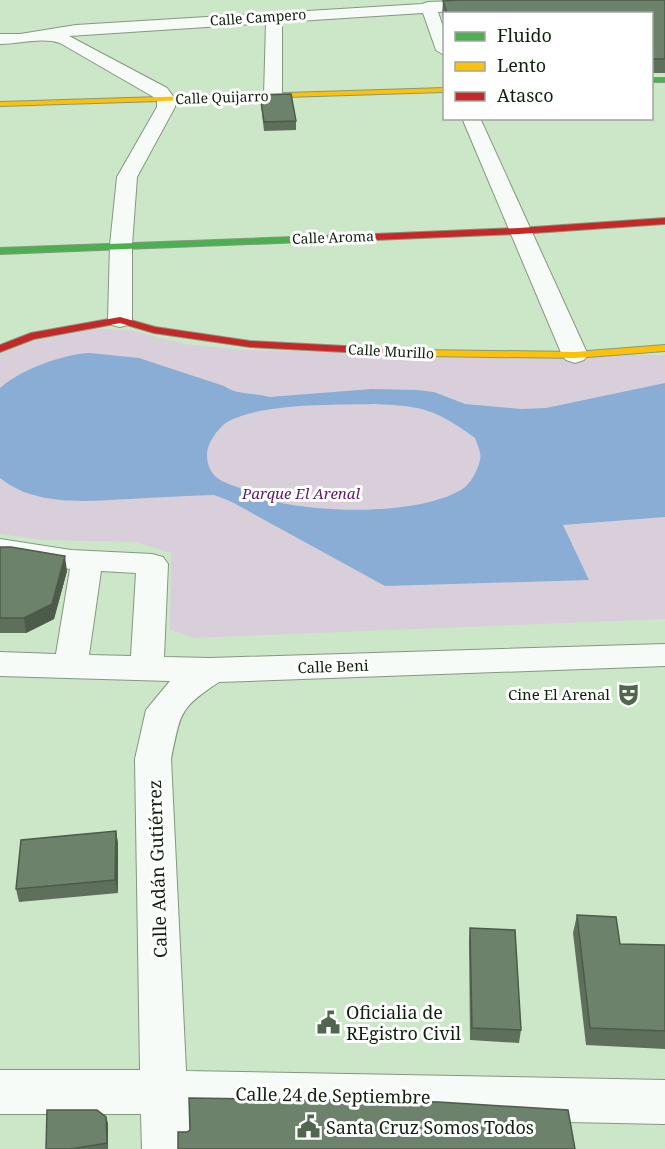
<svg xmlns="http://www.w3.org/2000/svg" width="665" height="1149" viewBox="0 0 665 1149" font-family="'Noto Serif',serif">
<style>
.green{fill:#d9cfdb}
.water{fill:#89add5;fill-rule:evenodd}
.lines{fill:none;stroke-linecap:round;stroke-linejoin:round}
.street-casing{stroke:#849880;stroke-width:2}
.fast-casing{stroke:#849880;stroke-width:2}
.slow-casing{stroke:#849880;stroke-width:2}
.jam-casing{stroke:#849880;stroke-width:2}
.street{fill:#f7fbf7;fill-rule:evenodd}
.fast{fill:#4caf50;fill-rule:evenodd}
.slow{fill:#ffc107;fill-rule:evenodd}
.jam{fill:#c62828;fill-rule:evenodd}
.wall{fill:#5e705b}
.shaded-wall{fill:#4c5b4a}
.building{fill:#6d826a;stroke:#4c5b4a;stroke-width:1.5}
.labels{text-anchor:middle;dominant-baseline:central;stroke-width:6;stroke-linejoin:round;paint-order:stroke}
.far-street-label{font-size:14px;fill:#0f210c;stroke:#fff}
.park-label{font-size:15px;font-style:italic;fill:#5d186a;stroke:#fff}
.street-label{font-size:15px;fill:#0f210c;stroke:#fff}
.poi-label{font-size:15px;fill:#0f210c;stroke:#fff;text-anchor:end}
.near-street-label{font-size:18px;fill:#0f210c;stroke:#fff}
.near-poi-label{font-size:18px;fill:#0f210c;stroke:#fff;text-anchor:start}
</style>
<rect width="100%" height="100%" fill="#cce7c8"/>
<path class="green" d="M94,328L134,331L185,344L243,350L665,355V619L194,638L170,630L171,553L135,542L43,540L0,534V354L35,340Z"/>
<path class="water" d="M90,353L139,358L224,386C238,396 255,392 269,397L372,389L417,390L434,392L465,404L521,409L546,408L665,383V517L563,525L589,580L385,586L230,501L214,495C186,496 158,497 130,499C87,501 36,507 0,478V388C20,370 63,354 90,353ZM374,404C423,406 435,409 475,438C477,444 482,453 480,460C478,470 470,485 461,490C417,515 326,513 277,502C265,499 254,493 243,489C234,486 220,482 214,475C207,467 205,454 209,445C213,436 220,426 229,421C264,403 335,405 374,404Z"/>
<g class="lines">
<defs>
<path id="street" d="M484,0H561L554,4L438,12L444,30V55L436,50L423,13L282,22V96L279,100H267L264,96L266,23L69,36L167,88L175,99V107L137,177L132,245V320L128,325L120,327L112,325L108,320L110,245L117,177L157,107V99L60,43C41,37 20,44 0,44V34H20L76,25L422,4L428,2Z
M462,118H480L588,355L584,360L575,363L566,360L562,355Z
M0,539L71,550L152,554L163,557L168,564L164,657L211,658L665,644V666L219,682C178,709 181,713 171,759L186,1071L665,1080V1124L189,1114L190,1149H142L141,1114H0V1070H140L135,759L146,710L170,681L0,676V652L56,654L70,569L0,557ZM101,571L136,573L131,656L89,655Z"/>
<path id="fast" d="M652,78H665V82H652Z
M374,234L377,235V239L0,254V248Z"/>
<path id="slow" d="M444,88V92L0,106V102Z
M665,345V351L575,358L422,356L417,353L422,350L575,352Z"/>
<path id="jam" d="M665,218V224L519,234L374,240L369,237L374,234L519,228Z
M120,317L155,327L250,341L422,350L427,353L422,356L250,347L154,333L120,323L34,339L0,352V345L31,333Z"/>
</defs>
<use href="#street" class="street-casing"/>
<use href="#fast" class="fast-casing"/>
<use href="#slow" class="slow-casing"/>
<use href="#jam" class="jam-casing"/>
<use href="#street" class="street"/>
<use href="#fast" class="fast"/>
<use href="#slow" class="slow"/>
<use href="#jam" class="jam"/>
</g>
<path class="wall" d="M665,0V73H651V14H444V22L442,14L443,1Z
M260,95L296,121V130L264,131Z
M0,547L67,571L54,619L26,633H0Z
M116,831L118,844V893L19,902L16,889Z
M577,915L620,944L665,945V1049L586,1045L573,933Z
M470,928L521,1030L519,1043L470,1040L469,940Z
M108,1123V1149H46Z"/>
<path class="shaded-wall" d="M654,59L652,73H651L652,62Z
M65,556L67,571L54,619L26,633L24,618Z
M116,831L118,844V893L115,880Z
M106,1117L108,1123V1149L107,1143Z"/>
<path class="building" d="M459,0H665V59H654L651,62V14H447L443,1Z
M291,94L296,121L264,122L260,95Z
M0,547H11L65,556L52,604L24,618H0Z
M116,831L115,880L16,889L21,840Z
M577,915L616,917L620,944L665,945V1031L590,1028Z
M470,928L515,930L521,1030L472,1028Z
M189,1098L439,1102L568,1110L575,1149H178V1132H187L190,1130Z
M47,1110H97L106,1117L107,1143L71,1149H46Z"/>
<defs>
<symbol id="theatre-bare" viewBox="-9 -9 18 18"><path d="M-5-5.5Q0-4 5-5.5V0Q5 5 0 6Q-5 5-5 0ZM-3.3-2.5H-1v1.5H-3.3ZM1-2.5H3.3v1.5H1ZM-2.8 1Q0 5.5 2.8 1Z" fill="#51664e" stroke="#fff" stroke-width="2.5" paint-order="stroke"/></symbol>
<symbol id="civic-bare" viewBox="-9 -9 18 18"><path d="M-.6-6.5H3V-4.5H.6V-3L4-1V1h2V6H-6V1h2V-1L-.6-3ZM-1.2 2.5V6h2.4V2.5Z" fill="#51664e" stroke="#fff" stroke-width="2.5" paint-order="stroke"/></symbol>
</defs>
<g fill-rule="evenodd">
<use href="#theatre-bare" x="612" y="678" width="33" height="33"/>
<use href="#civic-bare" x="312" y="1006" width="33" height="33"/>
<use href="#civic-bare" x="292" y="1110" width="33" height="33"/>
</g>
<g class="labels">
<g class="far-street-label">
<text transform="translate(258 17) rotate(-4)">Calle Campero</text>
<text transform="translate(222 97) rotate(-2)">Calle Quijarro</text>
<text transform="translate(333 237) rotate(-2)">Calle Aroma</text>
<text transform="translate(391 351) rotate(3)">Calle Murillo</text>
</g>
<g class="park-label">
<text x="301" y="493">Parque El Arenal</text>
</g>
<g class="street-label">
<text transform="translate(333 666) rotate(-2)">Calle Beni</text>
</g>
<g class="poi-label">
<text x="610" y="694">Cine El Arenal</text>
</g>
<g class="near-street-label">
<text transform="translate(157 869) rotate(-92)">Calle Adán Gutiérrez</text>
<text transform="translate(333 1095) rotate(1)">Calle 24 de Septiembre</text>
</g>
<g class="near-poi-label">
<text x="346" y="1012">Oficialia de<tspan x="346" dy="21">REgistro Civil</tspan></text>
<text x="326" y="1127">Santa Cruz Somos Todos</text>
</g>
</g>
<rect x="443" y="12" width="210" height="108" fill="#ffffff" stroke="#9fa69e" stroke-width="1.5"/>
<rect x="455" y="32" width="30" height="9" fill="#4caf50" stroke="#9fa69e" stroke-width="1.5"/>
<text x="497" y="42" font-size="18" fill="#0f210c">Fluido</text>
<rect x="455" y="62" width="30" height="9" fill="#ffc107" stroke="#9fa69e" stroke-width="1.5"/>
<text x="497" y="72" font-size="18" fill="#0f210c">Lento</text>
<rect x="455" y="92" width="30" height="9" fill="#c62828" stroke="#9fa69e" stroke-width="1.5"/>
<text x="497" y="102" font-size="18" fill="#0f210c">Atasco</text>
</svg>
